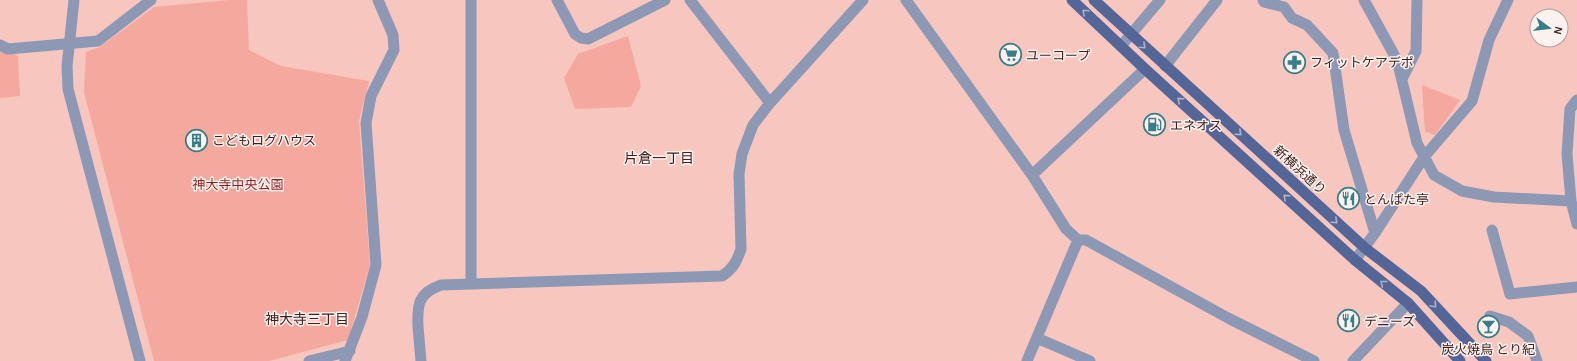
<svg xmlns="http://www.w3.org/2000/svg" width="1577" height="361" viewBox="0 0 1577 361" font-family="Karla,'Noto Sans JP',sans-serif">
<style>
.green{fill:#f5a89e}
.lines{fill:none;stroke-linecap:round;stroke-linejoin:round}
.minor{stroke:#8d98b4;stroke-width:11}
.tertiary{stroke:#8d98b4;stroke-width:11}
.primary{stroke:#536697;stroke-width:11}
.oneway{stroke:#afb3c8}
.labels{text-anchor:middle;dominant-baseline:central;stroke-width:3;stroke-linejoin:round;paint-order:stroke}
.poi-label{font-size:13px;fill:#3f201c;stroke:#fbf2f0;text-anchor:start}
.street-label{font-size:13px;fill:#3f201c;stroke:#fbf2f0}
.park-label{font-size:13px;fill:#931e1a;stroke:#fbf2f0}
.neighbourhood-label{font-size:14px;fill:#3f201c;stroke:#fbf2f0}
</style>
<rect width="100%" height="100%" fill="#f7c6be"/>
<path class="green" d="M229,0H247L249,50L281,66L369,81L359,121L370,265L348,340L269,361H154L84,92L86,52L100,47L154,7Z
M628,36L641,86L631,107L575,109L564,78L578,54Z
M0,48L18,56L20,96L0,98Z
M1422,85L1460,100L1435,135L1425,132Z"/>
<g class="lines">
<path class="minor" d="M471,0V284
M557,0L575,34L581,38L588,39L665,0
M690,0L770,103
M906,0L1032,175L1066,229L1078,240H1086L1228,318L1314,361
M1263,0L1264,2L1284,7L1292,18L1307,25L1333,53L1344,130L1375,233
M1364,0L1397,60L1417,143L1434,175L1462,191L1494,197L1571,201
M0,45L8,49L98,41L151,0
M1121,46L1160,0
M1165,66L1217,0
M1402,79L1416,51L1417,0
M1577,100L1570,109L1567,154L1571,201L1577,224
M1032,175L1145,69
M1492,230L1510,294L1577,287
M1355,260L1375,233L1424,157L1472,101L1489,40L1508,0
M1490,316L1509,322L1528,336L1537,361
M1037,338L1090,361
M309,361L350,351
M345,361L362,317L376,265L366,123L371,96L394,50L393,35L378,0
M421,361C420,350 419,338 418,327C417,305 418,293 441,285L722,276C733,269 737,261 741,249L739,174L742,154L753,125L770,103L863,0
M1027,361L1078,240
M1353,361L1408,303"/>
<path class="tertiary" d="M74,0L67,66L68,89L140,361"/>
<path class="primary" d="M1072,0L1145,69L1355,260L1408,303L1460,361
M1094,0L1365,248L1421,291L1486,361"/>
</g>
<defs><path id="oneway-chevron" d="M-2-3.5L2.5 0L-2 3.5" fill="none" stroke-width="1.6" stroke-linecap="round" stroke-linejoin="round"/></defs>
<g class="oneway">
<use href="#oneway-chevron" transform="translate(1085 12) rotate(-137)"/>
<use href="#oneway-chevron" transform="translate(1143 46) rotate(43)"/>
<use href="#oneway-chevron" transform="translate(1180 100) rotate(-138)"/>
<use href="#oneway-chevron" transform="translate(1239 133) rotate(42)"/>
<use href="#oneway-chevron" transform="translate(1286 197) rotate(-138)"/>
<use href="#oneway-chevron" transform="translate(1335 221) rotate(42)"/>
<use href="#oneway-chevron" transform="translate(1383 283) rotate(-141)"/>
<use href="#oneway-chevron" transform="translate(1434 305) rotate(47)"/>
</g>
<defs>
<symbol id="supermarket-ring" viewBox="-11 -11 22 22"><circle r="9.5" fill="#fbf2f0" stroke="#377e88" stroke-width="1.5"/><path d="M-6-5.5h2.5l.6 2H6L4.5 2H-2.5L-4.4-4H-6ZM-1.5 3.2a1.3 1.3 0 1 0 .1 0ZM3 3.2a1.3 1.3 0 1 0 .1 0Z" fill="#377e88"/></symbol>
<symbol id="pharmacy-ring" viewBox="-11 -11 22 22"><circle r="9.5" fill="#fbf2f0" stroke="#377e88" stroke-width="1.5"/><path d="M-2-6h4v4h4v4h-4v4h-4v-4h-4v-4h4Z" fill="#377e88"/></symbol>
<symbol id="fuel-ring" viewBox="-11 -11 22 22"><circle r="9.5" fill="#fbf2f0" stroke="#377e88" stroke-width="1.5"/><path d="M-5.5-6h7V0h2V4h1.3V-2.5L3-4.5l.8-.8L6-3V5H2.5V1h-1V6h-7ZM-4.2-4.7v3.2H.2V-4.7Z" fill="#377e88"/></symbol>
<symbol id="building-ring" viewBox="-11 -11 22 22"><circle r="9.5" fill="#fbf2f0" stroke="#377e88" stroke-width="1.5"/><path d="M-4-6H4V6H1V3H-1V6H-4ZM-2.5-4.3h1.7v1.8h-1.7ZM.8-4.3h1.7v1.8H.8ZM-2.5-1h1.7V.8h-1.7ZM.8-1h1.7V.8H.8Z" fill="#377e88"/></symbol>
<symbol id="restaurant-ring" viewBox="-11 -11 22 22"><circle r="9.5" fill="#fbf2f0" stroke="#377e88" stroke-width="1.5"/><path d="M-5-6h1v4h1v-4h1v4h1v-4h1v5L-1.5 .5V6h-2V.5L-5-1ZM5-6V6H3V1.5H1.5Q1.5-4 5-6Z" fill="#377e88"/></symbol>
<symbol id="bar-ring" viewBox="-11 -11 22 22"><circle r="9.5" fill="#fbf2f0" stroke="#377e88" stroke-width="1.5"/><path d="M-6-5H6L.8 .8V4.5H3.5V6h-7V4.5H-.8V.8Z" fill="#377e88"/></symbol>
</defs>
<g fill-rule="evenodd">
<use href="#supermarket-ring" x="998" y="42" width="25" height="25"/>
<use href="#pharmacy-ring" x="1282" y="50" width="25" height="25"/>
<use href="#fuel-ring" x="1142" y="112" width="25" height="25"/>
<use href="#building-ring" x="184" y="128" width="25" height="25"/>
<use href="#restaurant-ring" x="1336" y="186" width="25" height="25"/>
<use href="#restaurant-ring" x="1336" y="308" width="25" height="25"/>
<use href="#bar-ring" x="1476" y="314" width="25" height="25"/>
</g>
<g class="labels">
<g class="poi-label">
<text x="1026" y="55">ユーコープ</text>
<text x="1310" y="62">フィットケアデポ</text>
<text x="1170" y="125">エネオス</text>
<text x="212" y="140">こどもログハウス</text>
<text x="1364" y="199">とんぱた亭</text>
<text x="1364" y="321">デニーズ</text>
<text x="1488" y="349" text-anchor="middle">炭火焼鳥 とり紀</text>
</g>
<g class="street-label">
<text transform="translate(1300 170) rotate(42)">新横浜通り</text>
</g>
<g class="park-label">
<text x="238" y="184">神大寺中央公園</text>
</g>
<g class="neighbourhood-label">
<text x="659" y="158">片倉一丁目</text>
<text x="307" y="319">神大寺三丁目</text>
</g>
</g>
<g transform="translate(1549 28) rotate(105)"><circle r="19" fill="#fbf2f0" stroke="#b09e9b"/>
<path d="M0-3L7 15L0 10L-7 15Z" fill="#377e88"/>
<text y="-6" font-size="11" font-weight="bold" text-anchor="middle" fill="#3f201c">N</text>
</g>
</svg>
